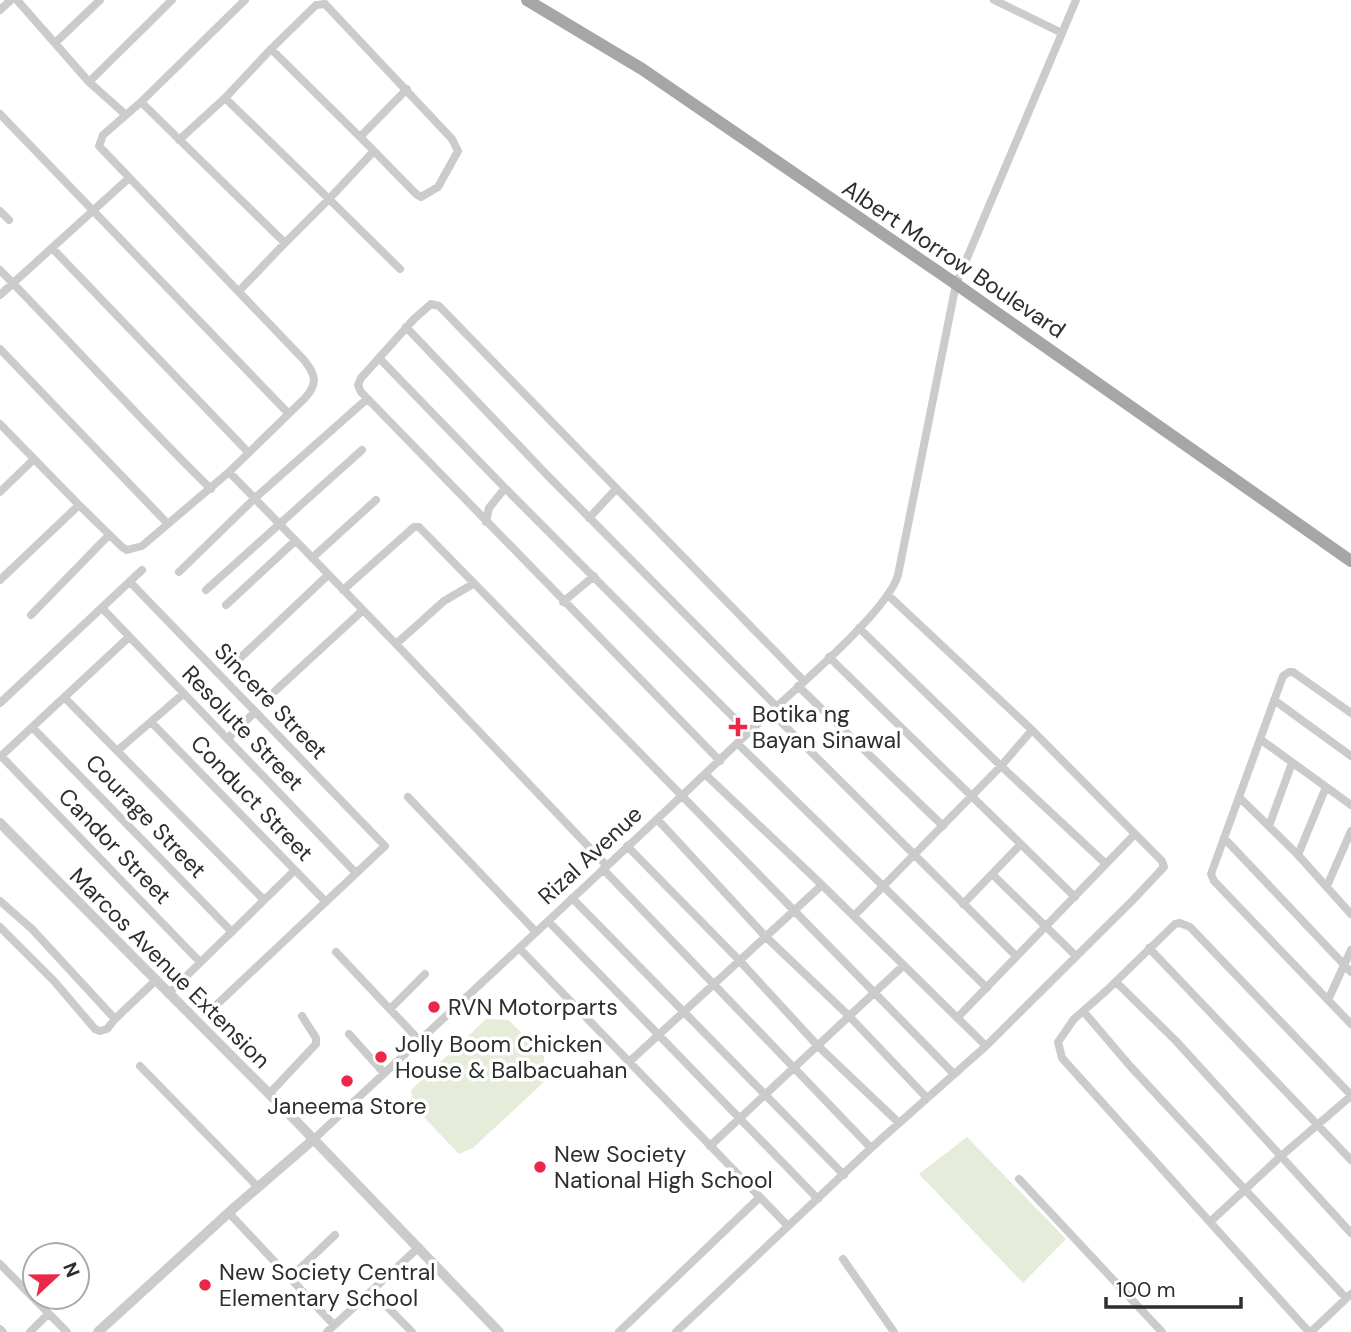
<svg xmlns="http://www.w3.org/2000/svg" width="1351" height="1332" viewBox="0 0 1351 1332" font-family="'DM Sans',sans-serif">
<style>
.green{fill:#e5ecda}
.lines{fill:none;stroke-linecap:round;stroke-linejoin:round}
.minor{stroke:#cbcbcb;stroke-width:8}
.tertiary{stroke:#cbcbcb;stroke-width:10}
.primary{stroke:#a6a6a6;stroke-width:12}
.poi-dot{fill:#ec284a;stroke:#fff;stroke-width:2.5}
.labels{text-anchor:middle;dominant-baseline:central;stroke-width:7;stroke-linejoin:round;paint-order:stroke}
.street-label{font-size:23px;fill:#2e2e2e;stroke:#fff}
.poi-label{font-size:23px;fill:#2e2e2e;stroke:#fff;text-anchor:start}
</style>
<rect width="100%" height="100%" fill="#fff"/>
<path class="green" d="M486,1019L509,1020L544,1056L545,1081L473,1148L459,1154L414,1107L411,1090Z
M967,1137L1066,1239L1023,1283L919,1174Z"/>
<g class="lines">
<path class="minor" d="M17,0L89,82L126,115
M994,0L1062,33
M0,10L11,0
M55,43L100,0
M271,49L316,5L325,4L452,139L458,151L438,187L421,197L416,194L374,151
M89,82L172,0
M225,98L271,49L360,137L374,151L329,199L400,269
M141,102L285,243L239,291
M0,114L288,413
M360,137L407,89
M179,140L225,98L329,199L285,243
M0,211L9,220
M53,249L248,452
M0,270C71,342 138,418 211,489
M0,295L129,178
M406,327L548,476L776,706
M0,349L168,524
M380,359L505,488L748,732
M0,424L79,505
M229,472L396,644L607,866
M0,492L34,459
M589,518L616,489
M486,522L489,508L505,488
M312,558L376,500
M179,572L255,498L367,399
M0,580L79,505L122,547L127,550L142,546L229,472L305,398C318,384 316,375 304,360L99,146L103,135L141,102L245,0
M130,582L385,846L211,1010
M206,590L362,450
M343,590L414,527H419L954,1074
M563,602L594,576
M226,605L295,541
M102,608L356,873
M31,615L108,536
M859,628L1001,766L1106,864
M396,644L444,601L473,584
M829,657L1075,897
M238,660L328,575
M798,686L943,826
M275,691L362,611
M64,697L264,900
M1274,700L1351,756
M0,703L142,570
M770,711L1016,956
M1351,713L1293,672H1289L1283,676L1211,874L1214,881L1351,1024
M151,722L326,902
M32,727L232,932
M227,739L255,712
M1260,739L1351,805
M737,743L987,988
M117,751L183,694
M1,756L200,962
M0,757L129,637
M720,761L361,392L358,385L361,378L414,319L431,304L439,306L803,680
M706,775L822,885L986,1046
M408,797L536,932
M1240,798L1298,855L1351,914
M657,819L765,936L849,1016L927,1098
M1269,826L1292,763
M1224,838L1351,972
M627,846L739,960L817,1045L899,1123
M1298,855L1326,787
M603,869L871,1148
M992,874L1076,956
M1327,886L1351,831
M572,898L844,1175
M0,901L32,929L115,1019
M963,904L1020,845
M854,916L1001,766L1032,730
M548,921L818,1199
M0,927L54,981L95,1029L100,1031L107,1029L115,1019L155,981
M519,948L788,1226
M1149,948L1351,1160
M336,952L419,1040
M1116,982L1176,1041L1351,1233
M168,994L295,870
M1328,1000L1351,950
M390,1009L425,974
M1084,1012L1130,1066L1346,1298
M957,1018L1135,834
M349,1034L384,1073
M629,1062L822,885
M140,1066L258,1187
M269,1094L316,1044V1038L302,1016
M314,1139C459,1003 606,869 750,731C783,699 887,614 898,575L956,284L1076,0
M710,1146L904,965
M1019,1179L1162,1332
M229,1213L334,1325
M1210,1222L1280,1157L1351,1096
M843,1259L894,1332
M0,1264L67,1332
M290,1278L335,1235
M372,1291L412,1332
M0,1329L3,1332
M30,1332L48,1314
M327,1332L419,1247
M619,1332L760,1197
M676,1332L871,1148L986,1046L1132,901L1164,867L1162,861L1032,730L888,595
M1309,1332L1062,1058L1058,1042L1074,1019L1106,991L1175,924L1180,923L1190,927L1351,1095
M1311,1332L1351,1294"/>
<path class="tertiary" d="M0,823L297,1122L499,1332
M98,1332L235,1207L314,1139"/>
<path class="primary" d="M527,0L642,69L956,284L1351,561"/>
</g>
<g class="poi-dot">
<path d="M734.5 716.5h7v7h7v7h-7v7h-7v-7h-7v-7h7z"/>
<circle cx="434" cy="1007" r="7"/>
<circle cx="381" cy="1057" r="7"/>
<circle cx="347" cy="1081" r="7"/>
<circle cx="540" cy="1167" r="7"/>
<circle cx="205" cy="1285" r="7"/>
</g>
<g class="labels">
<g class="street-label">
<text transform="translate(954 259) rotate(34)">Albert Morrow Boulevard</text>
<text transform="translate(271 701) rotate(46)">Sincere Street</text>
<text transform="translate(243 728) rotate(46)">Resolute Street</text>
<text transform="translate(252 798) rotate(46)">Conduct Street</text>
<text transform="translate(146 816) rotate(46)">Courage Street</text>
<text transform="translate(115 846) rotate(46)">Candor Street</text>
<text transform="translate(590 855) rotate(-43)">Rizal Avenue</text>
<text transform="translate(170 968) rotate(45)">Marcos Avenue Extension</text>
</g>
<g class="poi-label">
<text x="752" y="714">Botika ng<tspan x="752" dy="26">Bayan Sinawal</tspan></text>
<text x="448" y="1007">RVN Motorparts</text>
<text x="395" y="1044">Jolly Boom Chicken<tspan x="395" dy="26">House &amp; Balbacuahan</tspan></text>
<text x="347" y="1106" text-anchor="middle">Janeema Store</text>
<text x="554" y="1154">New Society<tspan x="554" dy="26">National High School</tspan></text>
<text x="219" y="1272">New Society Central<tspan x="219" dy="26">Elementary School</tspan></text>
</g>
</g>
<g transform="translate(56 1276) rotate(68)"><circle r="33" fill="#ffffff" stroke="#ababab" stroke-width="2"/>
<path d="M0-5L12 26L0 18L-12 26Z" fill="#ec284a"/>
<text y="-10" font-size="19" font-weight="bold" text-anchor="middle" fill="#2e2e2e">N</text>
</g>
<path d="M1106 1297v10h135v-10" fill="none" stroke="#2e2e2e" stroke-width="3.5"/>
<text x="1116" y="1297" font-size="21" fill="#2e2e2e" stroke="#ffffff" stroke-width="5" paint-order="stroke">100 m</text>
</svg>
